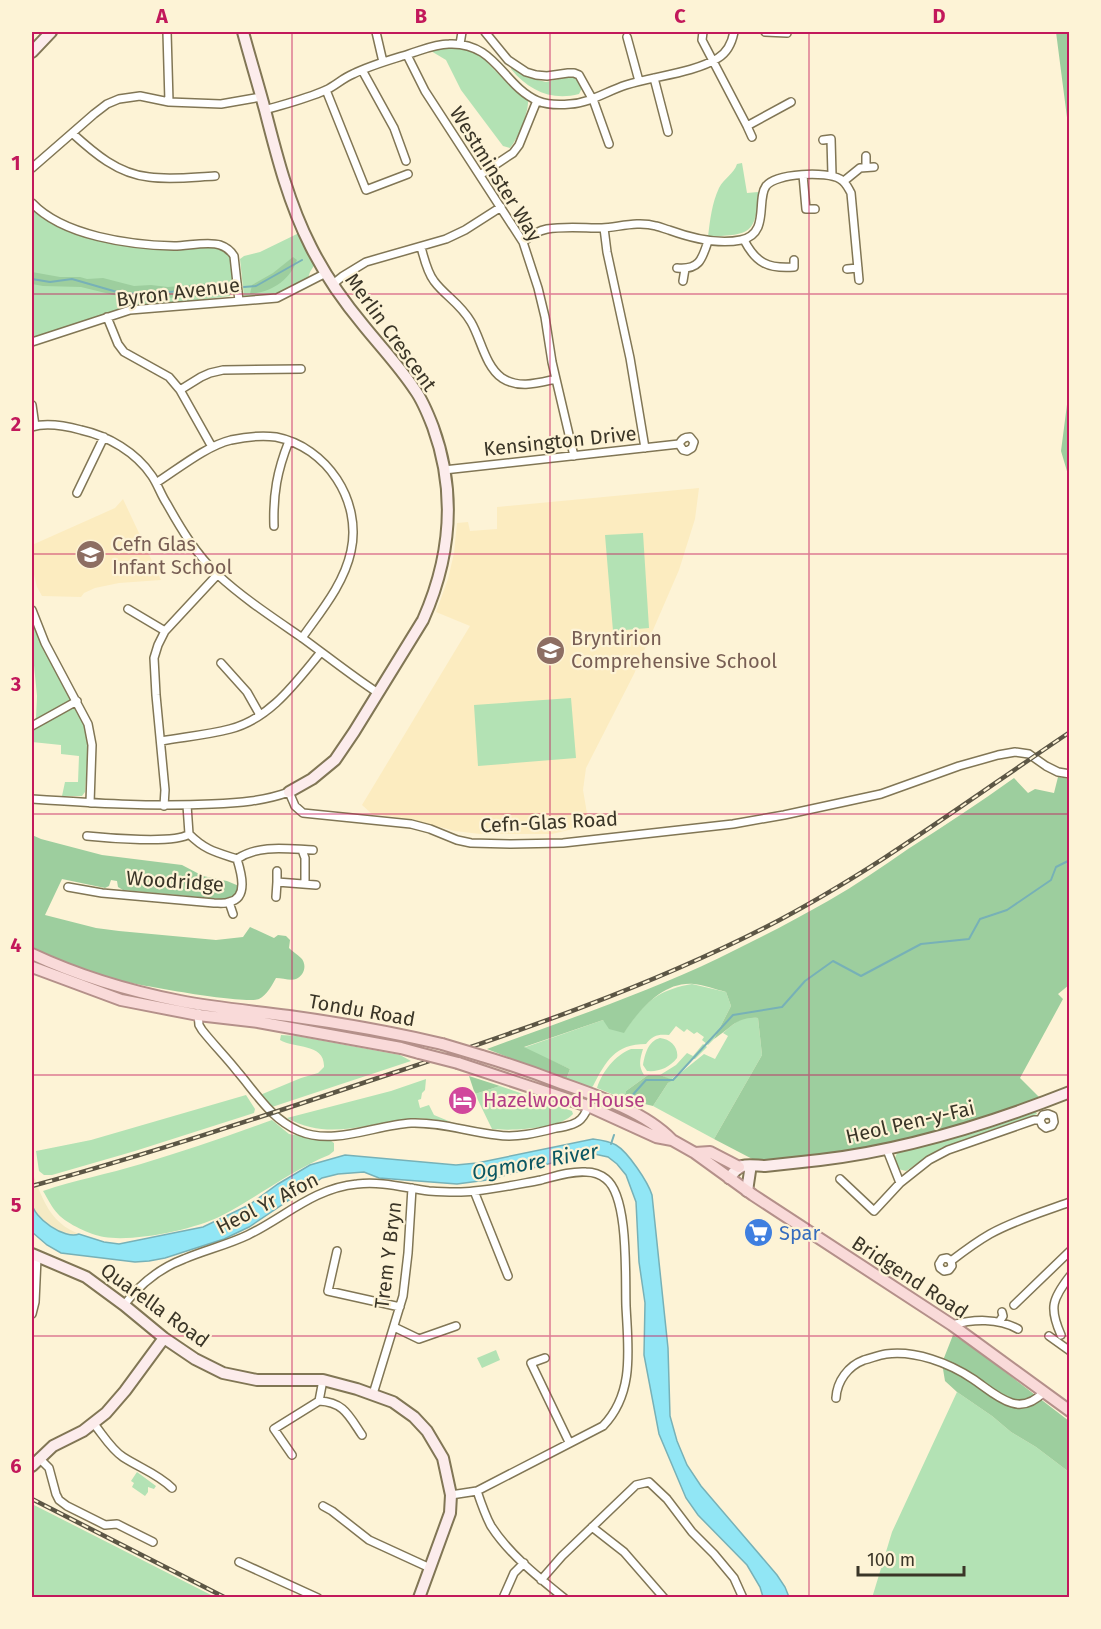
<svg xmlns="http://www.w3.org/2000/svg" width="1101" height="1629" viewBox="0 0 1101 1629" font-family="'Fira Sans',sans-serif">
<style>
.built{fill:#fcecc0}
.green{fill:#b3e2b4}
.forest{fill:#9dce9e}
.sand{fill:#f4eac4}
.water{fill:#91e6f5;stroke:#77b1b7;stroke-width:1.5}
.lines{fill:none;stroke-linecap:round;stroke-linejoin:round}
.stream{stroke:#77b1b7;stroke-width:2}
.street-casing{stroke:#817655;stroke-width:10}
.secondary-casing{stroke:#817655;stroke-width:14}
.primary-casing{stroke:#b4908a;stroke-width:14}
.street{stroke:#fff;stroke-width:7}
.secondary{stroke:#fcecec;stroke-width:10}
.primary{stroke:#f9dad9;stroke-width:10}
.rail-casing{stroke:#5c5645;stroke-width:4.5}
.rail{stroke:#fdf3d6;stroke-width:2;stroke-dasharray:7;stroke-linecap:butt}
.primary-bridge-casing{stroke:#b4908a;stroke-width:14;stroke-linecap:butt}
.primary-bridge{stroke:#f9dad9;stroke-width:10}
.grid{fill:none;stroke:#c2185b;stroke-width:1.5;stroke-opacity:0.55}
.labels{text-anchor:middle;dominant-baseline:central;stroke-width:4.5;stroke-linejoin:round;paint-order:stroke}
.street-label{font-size:20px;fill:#3a3527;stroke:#fdf3d6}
.education-label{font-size:20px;fill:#785e54;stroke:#fdf3d6;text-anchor:start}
.hotel-label{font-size:20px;fill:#b23c85;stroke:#fdf3d6;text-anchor:start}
.shop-label{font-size:20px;fill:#366cbe;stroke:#fdf3d6;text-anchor:start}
.water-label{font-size:21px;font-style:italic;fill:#0b5762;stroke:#fdf3d6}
.neatline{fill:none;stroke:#c2185b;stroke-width:2}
.grid-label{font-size:20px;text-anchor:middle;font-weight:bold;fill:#c2185b}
</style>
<rect width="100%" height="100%" fill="#fdf3d6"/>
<path class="built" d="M699,488L695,519L679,570L634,674L586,768L583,790L589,825L552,834H480L455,831L410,819L372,814L362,805L470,626L436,612L448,579L454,553L457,523L468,522L470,531L497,529V507Z
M123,499L161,580L119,583L95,588L84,593L81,597L42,596L37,587L32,566V545L115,508Z"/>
<path class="green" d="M459,47L479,54L516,92L528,100C529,112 518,139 510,148L503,146L461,90L446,60L431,51L435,48Z
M511,67L526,77L546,82L571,76L579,81L582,88L579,94C552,101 529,91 511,69Z
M742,163L747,193L758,192C757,237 747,234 708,237C710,220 712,203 719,188C724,178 734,174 737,164Z
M32,209L42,218L74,231L168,248H215C232,252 234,266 233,281C232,287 232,291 230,296L151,306L32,340Z
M299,233L315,264L310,272L308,278L279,295L244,297L240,259L244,256L260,252Z
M643,533L649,628L613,631L605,535Z
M32,622L43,649L83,721L87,737L88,752L85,792L82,796H62L65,782H78L79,756L61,754V745L32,742V727L36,718L37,696L32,645Z
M571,698L576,758L478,766L474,705Z
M692,984L726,992L731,1006L714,1039L708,1045L702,1040L704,1037L697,1032L694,1034L687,1029L684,1032L676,1026L669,1035C658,1034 653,1035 646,1044C615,1044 606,1061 593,1086L590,1089L566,1080L570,1069L523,1048L603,1020L624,1032C644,1003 657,990 692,984Z
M749,1017L758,1018L762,1055L714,1139L653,1106L668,1083L704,1054L715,1059L728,1036L723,1033C731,1026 738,1019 749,1017Z
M281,1035L297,1036L400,1055L411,1061L272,1107L261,1098L260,1095L301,1078L318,1073L324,1067C325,1043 295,1049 280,1040Z
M660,1038C671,1039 679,1048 677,1058C669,1068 659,1072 647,1071L643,1065C645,1054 648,1041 660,1038Z
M703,1044L707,1047L695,1059H692L671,1080L660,1075L676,1065L687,1053L693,1056Z
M631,1049H643C640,1059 638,1066 644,1075H648L626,1091L624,1099L597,1088C602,1072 615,1055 631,1049Z
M426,1079L425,1090L422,1093L421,1099L418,1100L420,1108L429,1105L434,1115L451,1122C436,1120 420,1117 405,1119C362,1125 327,1140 287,1118L391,1091Z
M500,1086L572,1111L573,1114C561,1129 511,1131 492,1129L475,1094Z
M246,1095L255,1109L254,1113L135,1151L52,1175H44L39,1171L36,1151L91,1140Z
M1035,1110L1037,1114L941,1148L906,1171L898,1169L894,1160L898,1151Z
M272,1120L289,1134L331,1141L334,1143V1151L329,1155C290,1171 258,1197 221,1216C193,1230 134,1242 104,1237C91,1235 67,1224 58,1214C52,1208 48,1199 43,1191C75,1180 108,1174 141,1164C185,1151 228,1136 272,1120Z
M496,1350L500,1360L482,1368L477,1358Z
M957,1392L992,1416L1011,1432L1036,1447L1069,1472V1597L872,1598L892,1532Z
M137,1472L156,1486L154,1489L148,1487V1492L145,1496L132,1487L134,1483L131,1481Z
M32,1504L215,1597H32Z"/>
<path class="forest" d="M1056,32H1069V133Z
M293,257L297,260C290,280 272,292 250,294L252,285L273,273Z
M32,272L60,277H80L87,279L103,278L134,286L151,285L168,287L221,282L228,285L230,287L226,293L216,296L139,299L122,297L81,287L43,286L32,284Z
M1069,389V478L1061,451Z
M1058,777L1069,779V985L1058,994L1063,999L1020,1078L1041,1099L977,1122L912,1140L853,1151L760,1163L714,1139L762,1055L758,1018C737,1016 730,1029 714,1039L731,1006L726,992C715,989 704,985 694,984C663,981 639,1010 624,1033L609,1029L603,1020L524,1047L570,1069L566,1080L487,1049C565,1020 644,994 719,958C756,940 793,921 828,901C856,885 882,867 908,849C944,826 979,803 1014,778L1028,793L1035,789L1054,793Z
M32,835L41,839L102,855L182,865L203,876L227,881L239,886C238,897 231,899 221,899L123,890L118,887L117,881L111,880L109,886L105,888L62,879L45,915L96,928L119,931L216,940L243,937L250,927L274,938L278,935L286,936L290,940L289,948C292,951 297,954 301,958C307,964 305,975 296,979C291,981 282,978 276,978C272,985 267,995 259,999C245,1005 125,983 105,977C80,970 56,960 32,950Z
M648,1075H660L673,1080L668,1083L653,1106L624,1099L626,1091Z
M469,1076L500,1086L475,1094Z
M953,1335L973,1347L1069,1421V1472L1036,1447L1011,1432L992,1416L957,1392L945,1381L942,1363Z"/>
<path class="sand" d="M32,1172C43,1199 49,1222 79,1234C67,1239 35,1220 32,1207C29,1196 32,1183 32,1172Z"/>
<path class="water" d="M593,1139C601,1140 609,1141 616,1145C628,1152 648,1182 652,1195L668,1348L670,1416L677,1441L687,1465L701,1486L777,1575L785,1587L789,1597H763L760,1587L747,1565L698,1515L686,1498L659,1434L644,1355L645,1303L639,1262L636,1202L626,1175L617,1164L608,1157L590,1153L487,1180L457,1184L379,1178L364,1172L338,1174L322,1178L249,1227L224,1239L165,1258L149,1261L135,1262L61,1253L47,1245L32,1232V1203C33,1218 65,1240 79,1234L104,1242L119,1244L203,1227L249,1205L278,1184L310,1165L345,1155L456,1165L477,1163Z"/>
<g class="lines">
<path class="stream" d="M32,279L50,282L72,279L124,294L231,289
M244,287L256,286L302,260
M629,1099L646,1080H673L733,1015L782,1007L805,981L833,961L861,976L921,944L969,939L980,919L1007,910L1051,880L1056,867L1070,860
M611,1144L614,1135"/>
<defs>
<path id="street" d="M167,32L169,102
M376,32L383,62
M485,32L508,60L526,72L536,75L547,76L568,73H574L579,75L594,102L609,144
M703,32L702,40L747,126L791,102
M765,32L787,33
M627,37L639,81
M460,44L462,32
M407,55L425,91L523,242L538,288L545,317L552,362L574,456
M362,70L394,128L406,161
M654,78L668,132
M326,90L366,190L408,174
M265,110C285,104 306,99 326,90C335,86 343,78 353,74C371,65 390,60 409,54C422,50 435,44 449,44C496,42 502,85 538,101C548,105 560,105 570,104C590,103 607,91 626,85C654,76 694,73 718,58C728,52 732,42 734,32
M747,126L752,137
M72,133C94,153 118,174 149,177C171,180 194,177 215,176
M823,140L831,139L832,175
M866,156V167
M32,168L94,114L107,104L119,99L140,96L169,102L221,104L261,97
M480,175L513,153L519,145L536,103L538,101
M803,175L806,209H815
M844,181L860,168L874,167
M32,203C63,236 130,245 174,246C188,246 208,241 220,245C226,247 231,251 234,256L239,301
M604,228L607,252L630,358L645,448
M744,240C756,263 768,269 794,267V260
M523,242C530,236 537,231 547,229C564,226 584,228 602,228C619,227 638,221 656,226C661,227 665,229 669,230C691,238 717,245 741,240C770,234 756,200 766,186C776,173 827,171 840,179C846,182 848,188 851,193L859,280
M421,247C424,258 427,272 434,281C445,296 460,303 471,322C481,339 485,366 502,378C519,389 538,383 556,379
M677,268C699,270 702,260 708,241
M847,269L858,268
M683,281L685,269
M333,284L343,276L366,262L446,239L465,230L501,207
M107,317L118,344L124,352L169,377L180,390L212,447
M32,342L130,310L277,298L326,273
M180,390L201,377L210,373L223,370L301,369
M32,405L35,426
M32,427C47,422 66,426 81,430C108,436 136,452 152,476C158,485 161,495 167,504C181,529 196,554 217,574C243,598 272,617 301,637C327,656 352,676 378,693
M444,470L679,444C682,439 684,437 690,437L694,442L692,448L687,451L683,450L679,444
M156,483C178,469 206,446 231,440C245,437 262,435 276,437C327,447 362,501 351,551C344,584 321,611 302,638
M77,493L104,437
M274,526C273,494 277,471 289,441
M128,609L165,631
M32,610L45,643L88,724L92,745L90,803
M221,663L247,692L260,715
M32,726L77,701
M161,741C183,737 207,735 230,729C270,719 296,682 321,652
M32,799C92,803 152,807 212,804C239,803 264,801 289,792L295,806L303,813L411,824L430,829L457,840L471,843L511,844L563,843L733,824L784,815L881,794L959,766L998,755L1015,752L1029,754L1046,766L1058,772L1070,774
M187,805L189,834
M164,806L165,790L156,695L154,658L158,645L165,631L218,574
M87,836C106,838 176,844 189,834C205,850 215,852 237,859C259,844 288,849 313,850
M302,850L305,858V884
M277,882V871
M68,887L102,893L214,903C219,903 225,904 229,902C249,898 241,872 237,859
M276,897L277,882L316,885
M229,902L233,914
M198,1013L199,1025L202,1030C213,1044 226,1057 237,1071C256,1093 271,1119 299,1131C334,1146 375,1125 411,1123C441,1122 468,1132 497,1135C516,1138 537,1133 556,1128C563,1127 576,1125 581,1119C587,1113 590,1102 593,1095
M887,1150L900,1183L929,1160L948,1150L1034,1120H1040L1042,1125L1046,1128L1052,1126L1054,1122L1053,1116L1048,1114L1043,1115L1040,1120
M840,1179L874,1211L900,1183
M474,1191L508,1276
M337,1251L328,1291L400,1307
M951,1261L947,1258L942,1259L939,1264L940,1268L944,1271L949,1270L952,1266L951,1261C964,1251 976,1242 990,1234C1015,1220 1043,1212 1070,1202
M124,1305C140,1284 160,1268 184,1259C205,1250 227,1245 248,1235C285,1217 314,1188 357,1184C382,1181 405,1188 429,1191C444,1192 460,1193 474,1191C496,1189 519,1184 541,1180C556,1176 571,1171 586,1172C593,1172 601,1175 606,1179C629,1197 625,1277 626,1306C628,1348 635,1393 603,1426L477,1491L451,1495
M1014,1305L1070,1251
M32,1314L35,1302L37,1258
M999,1322L1003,1316L1002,1312
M952,1325C973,1319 998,1318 1018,1329
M394,1327L419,1339L456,1326
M1061,1335C1049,1308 1052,1299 1070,1276
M1049,1336L1070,1351
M545,1358L531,1363L569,1442
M373,1394L403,1296L408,1253L412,1188
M836,1398C837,1381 848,1366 864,1360C872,1358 879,1355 886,1354C915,1350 949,1363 973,1379C985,1387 998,1399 1012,1403C1025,1407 1035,1401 1044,1392
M319,1401C344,1402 349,1416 362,1435
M94,1424C103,1435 111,1449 123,1457C140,1468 158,1474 172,1488
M292,1455L274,1429L319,1401L323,1380
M39,1458L49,1468L56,1494L59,1500L67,1506L105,1525L117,1524L153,1542
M477,1491C481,1503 485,1515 491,1526C509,1554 538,1577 564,1598
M323,1506L332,1511L369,1540L430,1568
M592,1527L624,1552L664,1598
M239,1562L318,1598
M541,1580L562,1556L636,1485L649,1482L667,1499L692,1532L714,1554L734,1578L743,1598
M503,1598L514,1573L524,1563"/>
<path id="secondary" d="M243,32C250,58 258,84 265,110C277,157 289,204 311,247C325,275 344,302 364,326C381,347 400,367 415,390C423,401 428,414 433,427C457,493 451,557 423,620L354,732L335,760L312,779L289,792
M32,52L51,32
M729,1178C733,1173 737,1168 742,1166C749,1164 758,1166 765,1166C783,1164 801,1162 820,1160C906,1150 989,1124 1070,1092
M747,1191L750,1171
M32,1254L86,1277L124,1305L164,1338L195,1359L223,1373L257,1380H323L357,1389L393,1402L414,1417L427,1431L443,1458L451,1495L450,1513L419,1598
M32,1466L53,1446L83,1431L106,1413L125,1391L164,1338"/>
<path id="primary" d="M32,954C79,976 129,991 180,1001C216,1008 252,1011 289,1016C340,1023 391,1032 442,1044
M32,967L121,1000L198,1015L258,1022L401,1048L419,1053
M482,1056C509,1064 535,1073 561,1083C598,1096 645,1112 672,1140
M458,1063L588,1106L656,1137L672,1140L695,1153L753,1195L952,1325L1070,1411
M695,1153L710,1152L739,1167"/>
</defs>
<use href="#street" class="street-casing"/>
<use href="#secondary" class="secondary-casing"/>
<use href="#primary" class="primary-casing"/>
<use href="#street" class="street"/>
<use href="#secondary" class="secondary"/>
<use href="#primary" class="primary"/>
<defs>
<path id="rail" d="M32,1186C153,1153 273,1113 393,1073C520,1031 646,988 766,927C873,872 970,799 1070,732
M32,1499L226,1598"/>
</defs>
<use href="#rail" class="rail-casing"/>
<use href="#rail" class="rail"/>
<defs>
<path id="primary-bridge" d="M442,1044L482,1056
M419,1053L458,1063"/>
</defs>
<use href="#primary-bridge" class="primary-bridge-casing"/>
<use href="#primary-bridge" class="primary-bridge"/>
</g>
<path class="grid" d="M292,32V1598M550,32V1598M809,32V1598M32,294H1070M32,554H1070M32,814H1070M32,1075H1070M32,1336H1070"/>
<defs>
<symbol id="school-disc" viewBox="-11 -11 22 22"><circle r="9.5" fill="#8d6e63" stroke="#fdf3d6"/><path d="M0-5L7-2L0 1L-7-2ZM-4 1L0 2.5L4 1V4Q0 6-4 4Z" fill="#fff"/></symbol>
<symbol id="hotel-disc" viewBox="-11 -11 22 22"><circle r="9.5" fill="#d1479c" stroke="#fdf3d6"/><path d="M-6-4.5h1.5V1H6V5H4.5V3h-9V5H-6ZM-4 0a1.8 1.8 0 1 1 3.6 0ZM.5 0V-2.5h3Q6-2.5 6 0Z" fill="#fff"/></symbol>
<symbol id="supermarket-disc" viewBox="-11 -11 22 22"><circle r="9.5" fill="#3f7fe0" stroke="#fdf3d6"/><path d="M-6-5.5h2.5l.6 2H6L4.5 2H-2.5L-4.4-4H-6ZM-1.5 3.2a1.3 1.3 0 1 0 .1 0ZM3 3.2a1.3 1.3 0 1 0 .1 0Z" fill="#fff"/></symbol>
</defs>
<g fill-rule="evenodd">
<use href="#school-disc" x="74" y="538" width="33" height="33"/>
<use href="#school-disc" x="534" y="634" width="33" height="33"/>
<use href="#hotel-disc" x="446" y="1084" width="33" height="33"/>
<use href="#supermarket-disc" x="742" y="1216" width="33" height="33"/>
</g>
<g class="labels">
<g class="street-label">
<text transform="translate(496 174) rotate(58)">Westminster Way</text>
<text transform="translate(178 292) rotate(-7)">Byron Avenue</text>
<text transform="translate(391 332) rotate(54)">Merlin Crescent</text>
<text transform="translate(560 441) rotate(-6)">Kensington Drive</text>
<text transform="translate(549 822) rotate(-3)">Cefn-Glas Road</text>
<text transform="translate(175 881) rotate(4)">Woodridge</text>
<text transform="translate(362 1010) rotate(10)">Tondu Road</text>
<text transform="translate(910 1122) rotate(-13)">Heol Pen-y-Fai</text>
<text transform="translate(267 1203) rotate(-27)">Heol Yr Afon</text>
<text transform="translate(388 1255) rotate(-83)">Trem Y Bryn</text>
<text transform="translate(910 1277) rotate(33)">Bridgend Road</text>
<text transform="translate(155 1305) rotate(36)">Quarella Road</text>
</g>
<g class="education-label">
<text x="112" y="544">Cefn Glas<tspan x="112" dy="23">Infant School</tspan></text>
<text x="571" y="638">Bryntirion<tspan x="571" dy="23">Comprehensive School</tspan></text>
</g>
<g class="hotel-label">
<text x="483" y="1100">Hazelwood House</text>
</g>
<g class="shop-label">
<text x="779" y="1233">Spar</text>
</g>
<g class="water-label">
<text transform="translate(535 1162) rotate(-10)">Ogmore River</text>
</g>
</g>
<rect width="1101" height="1629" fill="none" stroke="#fdf3d6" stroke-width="66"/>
<path d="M858 1566v9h106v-9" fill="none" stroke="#3a3527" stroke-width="3"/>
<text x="867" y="1566" font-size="18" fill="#3a3527" stroke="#fdf3d6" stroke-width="4.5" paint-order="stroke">100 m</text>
<rect x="33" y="33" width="1035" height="1563" class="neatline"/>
<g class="grid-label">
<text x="162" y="23">A</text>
<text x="421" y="23">B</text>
<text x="680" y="23">C</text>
<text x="939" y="23">D</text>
<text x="16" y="170">1</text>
<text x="16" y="431">2</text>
<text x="16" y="691">3</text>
<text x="16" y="952">4</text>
<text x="16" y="1212">5</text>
<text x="16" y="1473">6</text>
</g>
</svg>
